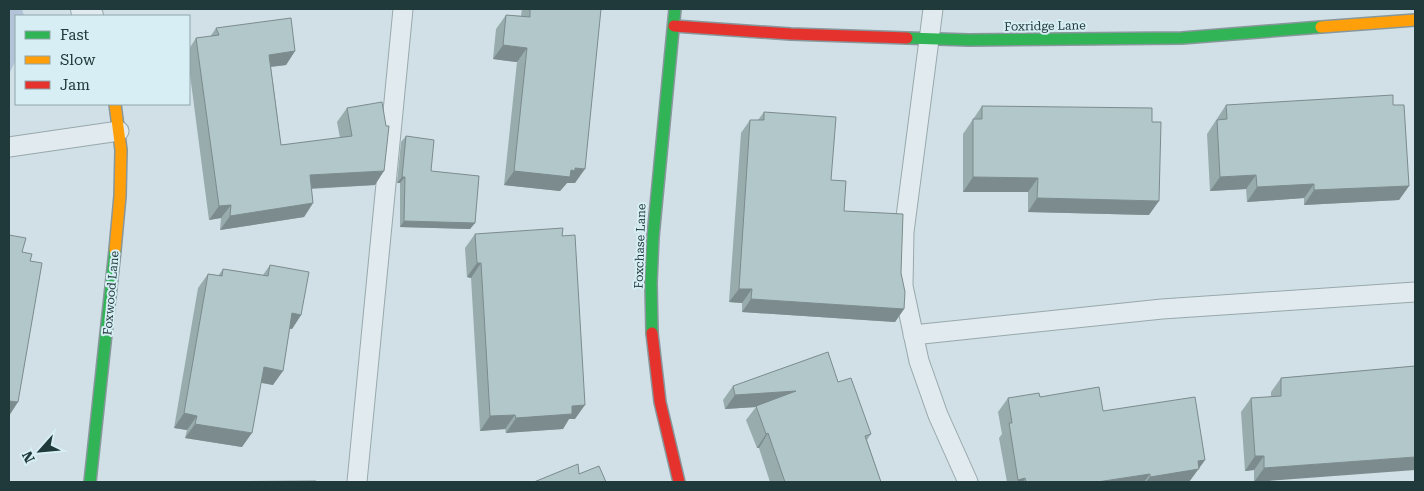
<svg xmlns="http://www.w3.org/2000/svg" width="1424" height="491" viewBox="0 0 1424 491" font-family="'Roboto Serif',serif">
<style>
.green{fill:#b3c3d8}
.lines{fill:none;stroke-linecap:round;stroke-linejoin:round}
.lane-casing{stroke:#98a8ab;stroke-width:21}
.street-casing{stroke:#98a8ab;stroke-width:30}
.fast-casing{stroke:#88979b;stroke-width:14}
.slow-casing{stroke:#88979b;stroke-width:14}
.jam-casing{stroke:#88979b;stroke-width:14}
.lane{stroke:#e1eaee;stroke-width:19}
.street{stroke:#e1eaee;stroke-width:28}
.fast{stroke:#30b455;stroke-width:11}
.slow{stroke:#ff9f0a;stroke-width:11}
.jam{stroke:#e5322d;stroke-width:11}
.wall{fill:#98abad}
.shaded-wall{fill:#7c8b8d}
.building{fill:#b1c7c9;stroke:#7c8b8d}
.labels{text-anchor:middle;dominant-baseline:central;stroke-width:4;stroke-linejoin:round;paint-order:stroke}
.street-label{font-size:12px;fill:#20393a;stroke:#d7eef5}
</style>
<rect width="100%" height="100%" fill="#d0e0e6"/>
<path class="green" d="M9,9H22L24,16H16V60L9,74Z"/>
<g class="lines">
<defs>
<path id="lane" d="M933,9L904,232L903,286L919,361L938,415L968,482
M9,147L119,131
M913,335L1162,309L1415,292
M357,482L403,9"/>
<path id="street" d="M85,9L89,16"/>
<path id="fast" d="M907,38L969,40L1182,38L1321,27
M652,333L651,283L653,237L675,9
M90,482L115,250"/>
<path id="slow" d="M1321,27L1415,20
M115,250L120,196L121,150L115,104"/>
<path id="jam" d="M674,26L791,34L907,38
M652,333L660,402L679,482"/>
</defs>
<use href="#lane" class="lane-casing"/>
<use href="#street" class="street-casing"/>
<use href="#fast" class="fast-casing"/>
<use href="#slow" class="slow-casing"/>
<use href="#jam" class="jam-casing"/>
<use href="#lane" class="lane"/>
<use href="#street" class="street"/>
<use href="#fast" class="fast"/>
<use href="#slow" class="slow"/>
<use href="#jam" class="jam"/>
</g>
<path class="wall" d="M522,9H601L575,183H567L560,191L504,185L517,62L493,59L496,29L506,15L521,16Z
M216,28L295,51L286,65L271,67L281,145L340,138L337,122L347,108L375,185L311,189L313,203L304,217L220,230L221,218L209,220L189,67V49L196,38L210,37Z
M1226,105H1393L1409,186L1399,200L1304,205V198L1247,202L1246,189L1210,191L1207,134Z
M982,106L1149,215L1028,212V192H963V134Z
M764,112L831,180L844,211L901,273L904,309L895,322L742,312V303L729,302L741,133L750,120H758Z
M406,136L431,171L475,223L470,229L400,227V183H397L401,142Z
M475,234L562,236L575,419H569L563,429L506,433L505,429L480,431L471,278L467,277L465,248Z
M270,265L301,315L292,329H290L273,385L261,383L242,447L185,438L187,430L174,428L198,288L208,274L218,276L223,269L263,275Z
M1415,366L1254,482V470L1245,471L1241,412L1251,398L1271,397V392L1281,378Z
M838,382L871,434L867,440L881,482H770L759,448H757L746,420L756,407L725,409L723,400L733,386Z
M1040,397L1205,460L1189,482H1007L999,438L1002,434L998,412L1008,398Z"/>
<path class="shaded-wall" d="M439,9H455L454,10Z
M503,45L527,48L517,62L493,59Z
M295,51L286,65L259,68L269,55Z
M575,168L585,169L575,183H567L560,191L504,185L514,171L571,170Z
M384,171L375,185L300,189L310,175Z
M1256,175L1246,189L1210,191L1220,177Z
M402,177H405L400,183H397Z
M973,177L1038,178L1028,192H963Z
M1314,184L1304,198L1247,202L1257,187Z
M1409,186L1399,200L1304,205L1314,190Z
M1037,198L1159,201L1149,215L1028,212Z
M313,203L304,217L220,230L230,216Z
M231,205L221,218L209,220L219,206Z
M404,221L475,223L470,229L400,227Z
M477,263H481L471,278L467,277Z
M739,289H752L742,303L729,302Z
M751,299L904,309L895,322L742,312Z
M292,313L301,315L292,329L282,327Z
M264,367L283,371L273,385L254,381Z
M796,391L786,405L725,409L735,395Z
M9,401L18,402L9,416Z
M585,405L575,419H569L563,429L506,433L516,418L572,406Z
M184,413L197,416L187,430L174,428Z
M515,415L505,429L480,431L490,416Z
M195,424L252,433L242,447L185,438Z
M768,433L759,448H757L766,434Z
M1255,456H1264L1254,470L1245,471Z
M1415,457V470L1254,482L1264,468Z
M1205,460L1189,482H1146L1150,477L1198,461Z
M1150,474L1144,482H1097Z
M1025,478L1023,482H1017L1018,480Z"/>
<path class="building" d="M530,9H601L585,169L575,168V171L571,170L570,177L514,171L527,48L503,45L506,15L530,17Z
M291,18L295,51L269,55L281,145L352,136L347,108L382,102L386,126H389L384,171L310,175L313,203L230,216L231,205L219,206L196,38L219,35L216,28Z
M1393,95V105H1404L1409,186L1314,190V184L1257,187L1256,175L1220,177L1217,120L1227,119L1226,105Z
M982,106L1152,108V122H1161L1159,201L1037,198L1038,178L973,177V119H982Z
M764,112L836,117L831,180L846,181L844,211L903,214L901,273L905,292L904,309L751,299L752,289H739L750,120H764Z
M406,136L434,140L431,171L479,176L475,223L404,221L405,177H402Z
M563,228L562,236L575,235L585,405L572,406V414L516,418L515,415L490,416L481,263H477L475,234Z
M9,235L26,238L22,252L32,254L30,261L42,263L18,402L9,401Z
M270,265L309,272L301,315L292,313L283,371L264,367L252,433L195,424L197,416L184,413L208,274L222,276L223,269L268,276Z
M828,352L838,382L851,378L871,434L865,436L881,482H785L768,433L766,434L756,406L796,391L735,395L733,386Z
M1415,366V457L1264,468V456H1255L1251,398L1281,396V378Z
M1099,387L1103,411L1195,397L1205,460L1198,461L1199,469L1150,477V474L1097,482H1026L1025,478L1018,480L1009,423H1012L1008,398L1039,393L1040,397Z
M578,464L579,474L599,466L606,482H534Z
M316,481V482H184Z"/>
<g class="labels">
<g class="street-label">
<text transform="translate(1045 26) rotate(-1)">Foxridge Lane</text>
<text transform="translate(640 246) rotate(-88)">Foxchase Lane</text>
<text transform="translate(111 293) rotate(-85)">Foxwood Lane</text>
</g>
</g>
<rect width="1424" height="491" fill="none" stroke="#20393a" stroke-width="20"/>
<rect x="15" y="15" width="175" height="90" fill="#d7eef5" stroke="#8ea6aa"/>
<rect x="25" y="31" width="25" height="8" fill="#30b455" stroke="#8ea6aa"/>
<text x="60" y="40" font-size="15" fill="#20393a">Fast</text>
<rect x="25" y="56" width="25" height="8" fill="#ff9f0a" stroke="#8ea6aa"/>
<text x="60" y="65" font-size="15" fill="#20393a">Slow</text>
<rect x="25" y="81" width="25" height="8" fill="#e5322d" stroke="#8ea6aa"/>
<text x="60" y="90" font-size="15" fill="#20393a">Jam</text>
<g transform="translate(40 451) rotate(243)" stroke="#d7eef5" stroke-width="4" paint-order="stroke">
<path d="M0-4L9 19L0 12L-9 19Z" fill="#20393a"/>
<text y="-8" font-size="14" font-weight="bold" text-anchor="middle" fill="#20393a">N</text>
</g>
</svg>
